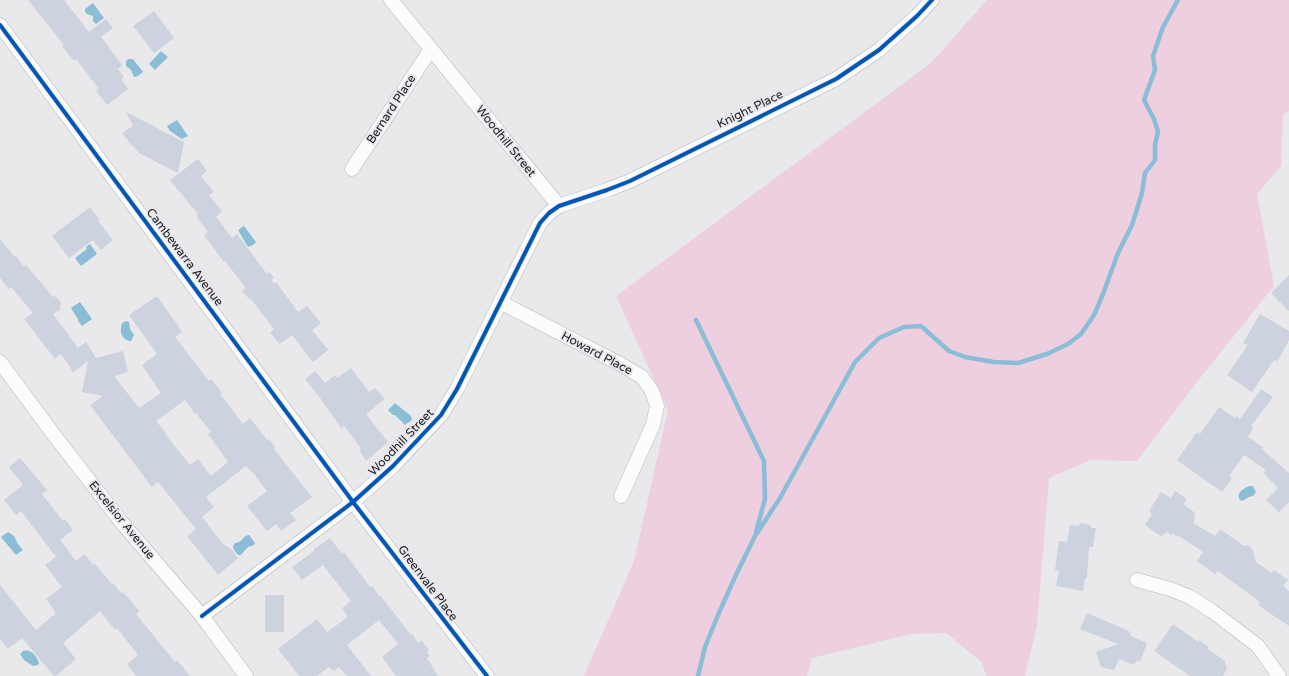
<svg xmlns="http://www.w3.org/2000/svg" width="1289" height="676" viewBox="0 0 1289 676" font-family="'Varela Round',sans-serif">
<style>
.green{fill:#edcfe0}
.water{fill:#8bbdd7}
.lines{fill:none;stroke-linecap:round;stroke-linejoin:round}
.stream{stroke:#8bbdd7;stroke-width:4.5}
.building{fill:#ccd3de;fill-rule:evenodd}
.street-casing{stroke:#b3b2b4;stroke-width:15}
.street{stroke:#fcfcfc;stroke-width:14}
.cycleway-casing{stroke:#e8e7ec;stroke-width:6}
.cycleway{stroke:#0057b8;stroke-width:4}
.labels{text-anchor:middle;dominant-baseline:central;stroke-width:4;stroke-linejoin:round;paint-order:stroke}
.street-label{font-size:12px;fill:#202022;stroke:#e8e7ec}
</style>
<rect width="100%" height="100%" fill="#e9e8eb"/>
<path class="green" d="M987,0H1289V111L1283,115L1281,166L1257,194L1274,286L1197,382L1137,461L1091,460L1049,478L1037,626L1025,676H986L982,662L946,633L911,634L812,658L807,676H584L634,561L668,410L616,296L931,63Z"/>
<path class="water" d="M93,3L104,18L96,24L93,21V16L87,14L85,12V9Z
M161,51L168,57L155,70L149,64Z
M129,59H133L143,72L138,76L134,77L131,70L126,66V61Z
M177,120L188,136L182,139L170,131L167,126Z
M244,226L256,242L253,245L248,247L238,230Z
M90,244L97,254L81,266L75,258L87,249L86,247Z
M80,302L92,319L82,326L78,321V319L71,308Z
M126,321L129,322L130,329L134,335L131,341C122,341 119,332 122,323Z
M395,403L411,416L412,420L405,425L395,415H393L388,410Z
M1249,486H1253L1256,492L1253,496L1249,497L1242,501L1239,499C1237,492 1243,489 1249,486Z
M8,532L14,536L18,544L23,550L16,555L1,537Z
M248,535H249L255,543L254,545L248,547L241,555H238L234,550L233,546L235,543C242,543 242,537 248,535Z
M23,651C31,649 36,655 39,663L38,665L33,666L24,660L20,654Z"/>
<g class="lines">
<path class="stream" d="M696,320L764,461L765,499L756,532
M698,676L705,647L718,615L735,577L755,536L780,498L855,362L879,338L904,327L921,326L949,351L965,357L994,362L1018,363L1047,354L1068,344L1081,334L1094,315L1103,294L1118,253L1132,225L1142,193L1145,173L1155,160V145L1158,132L1154,119L1144,100L1155,70L1153,56L1163,27L1178,0"/>
</g>
<path class="building" d="M28,0H64L89,32L106,19L113,28L101,37L122,65L118,69L124,77L121,79L128,89L107,105L96,91L99,89L76,59L74,61L62,46L64,45Z
M154,11L174,38L154,53L133,26Z
M126,112L184,142L178,173L139,153L133,146H132L122,133L133,126Z
M198,159L207,171L201,176L214,192L209,195L222,211L216,217L232,238L237,234L267,274L270,272L274,278L271,280L274,284L276,282L298,312L307,306L321,323L312,330L328,350L313,362L292,335L280,344L270,333L274,329L251,299L250,300L242,291L246,288L225,261L224,262L204,235L208,232L196,216L198,214L170,180Z
M90,207L100,220L98,221L113,240L101,250L93,240L69,258L52,236Z
M0,239L15,257L16,256L24,267L26,265L53,297L55,296L61,302L60,310L53,314L78,348L86,342L96,358L123,351L128,372L114,376L139,408L161,393L142,365L157,354L129,315L157,296L179,327H178L182,332L175,337L209,381L211,379L222,393L220,394L243,424L250,418L267,440L269,439L276,448L274,449L312,497L290,513L296,520L281,531L276,524L267,531L247,506L267,491L252,471L251,472L246,466L206,497L214,507L202,517L223,544L231,549L238,558L218,575L187,536L196,529L158,482L152,487L90,405L103,396L82,392L88,361L73,372L61,354L55,359L24,319L33,313L11,287L9,289L0,278ZM185,400L195,414L196,413L211,432L208,434L228,462L211,476L198,459L190,465L165,434L166,433L156,421Z
M1289,275V311L1271,293Z
M1260,314L1289,331V340L1277,362L1274,360L1252,392L1227,375L1248,345L1243,343Z
M351,368L369,392L375,388L385,399L366,414L388,442L366,461L359,450L361,448L344,426L342,429L318,395L305,379L315,371L325,383L335,375L337,378Z
M1261,389L1273,397L1251,426L1253,428L1248,437L1263,447L1262,449L1289,473V502L1279,512L1266,500L1278,488L1263,473L1266,470L1244,455L1229,476L1232,478L1222,492L1177,460L1197,432L1200,434L1219,407L1235,418L1236,416L1240,419Z
M20,458L47,490L42,494L63,521L65,519L73,530L60,540L76,561L85,554L93,565L95,564L112,584L113,583L121,593L123,592L139,611L136,614L175,662L177,660L190,676H136L127,664L138,655L117,628L115,630L100,611L63,643L76,659L56,676H54L22,638L8,649L0,639V585L36,630L56,613L46,599L62,587L45,565L56,557L21,511L16,515L4,500L23,485L9,467Z
M1175,491L1187,499L1183,504L1194,512L1195,519L1193,523L1215,536L1220,529L1244,546L1248,545L1253,550L1256,562L1272,573L1274,570L1288,580L1283,586L1289,591V626L1258,605L1260,603L1255,598L1218,571L1215,574L1197,561L1203,552L1179,536L1178,537L1173,533L1172,535L1167,532L1165,534L1164,533L1162,537L1145,525L1152,514L1149,511L1161,492L1171,498Z
M1080,523L1091,525V528H1096L1093,547H1089L1087,578H1085L1083,591L1056,586L1059,571L1055,570L1059,541L1067,542L1070,525L1079,526Z
M330,538L342,554L344,552L370,587L372,586L379,596L380,595L411,635L412,634L418,643L422,641L429,650L427,652L430,656L427,658L438,676H396L382,657L398,644L379,620L347,645L371,676H347L339,667L333,671L329,667L317,676H299L278,649L317,619L327,632L348,617L342,608L351,601L323,565L302,580L292,567L314,551L313,550Z
M265,595H284V632H265Z
M1087,613L1129,631L1131,636L1147,643L1140,662L1137,660L1134,665L1119,659L1114,670L1101,667L1096,652L1118,644L1080,629Z
M1173,624L1198,642L1199,640L1209,647L1208,649L1225,661L1227,669L1223,676H1190L1154,651Z"/>
<g class="lines">
<defs>
<path id="street" d="M391,0L559,206
M0,25L353,502L487,676
M352,169L431,49
M500,302L620,364L642,377L652,391L657,406L653,425L621,496
M0,362L54,435L123,524L202,616L246,676
M1137,580L1170,589L1190,597L1212,611L1258,646L1279,676
M202,616L353,502L393,466L441,415L457,389L540,223L549,213L559,206L607,190L630,181L836,79L879,50L917,16L932,0"/>
</defs>
<use href="#street" class="street-casing"/>
<use href="#street" class="street"/>
<defs>
<path id="cycleway" d="M0,25L353,502L487,676
M202,616L353,502L393,466L441,415L457,389L540,223L549,213L559,206L607,190L630,181L836,79L879,50L917,16L932,0"/>
</defs>
<use href="#cycleway" class="cycleway-casing"/>
<use href="#cycleway" class="cycleway"/>
</g>
<g class="labels">
<g class="street-label">
<text transform="translate(391 109) rotate(-57)">Bernard Place</text>
<text transform="translate(750 109) rotate(-26)">Knight Place</text>
<text transform="translate(506 141) rotate(51)">Woodhill Street</text>
<text transform="translate(185 257) rotate(53)">Cambewarra Avenue</text>
<text transform="translate(597 353) rotate(28)">Howard Place</text>
<text transform="translate(401 442) rotate(-46)">Woodhill Street</text>
<text transform="translate(122 520) rotate(51)">Excelsior Avenue</text>
<text transform="translate(428 583) rotate(53)">Greenvale Place</text>
</g>
</g>
</svg>
